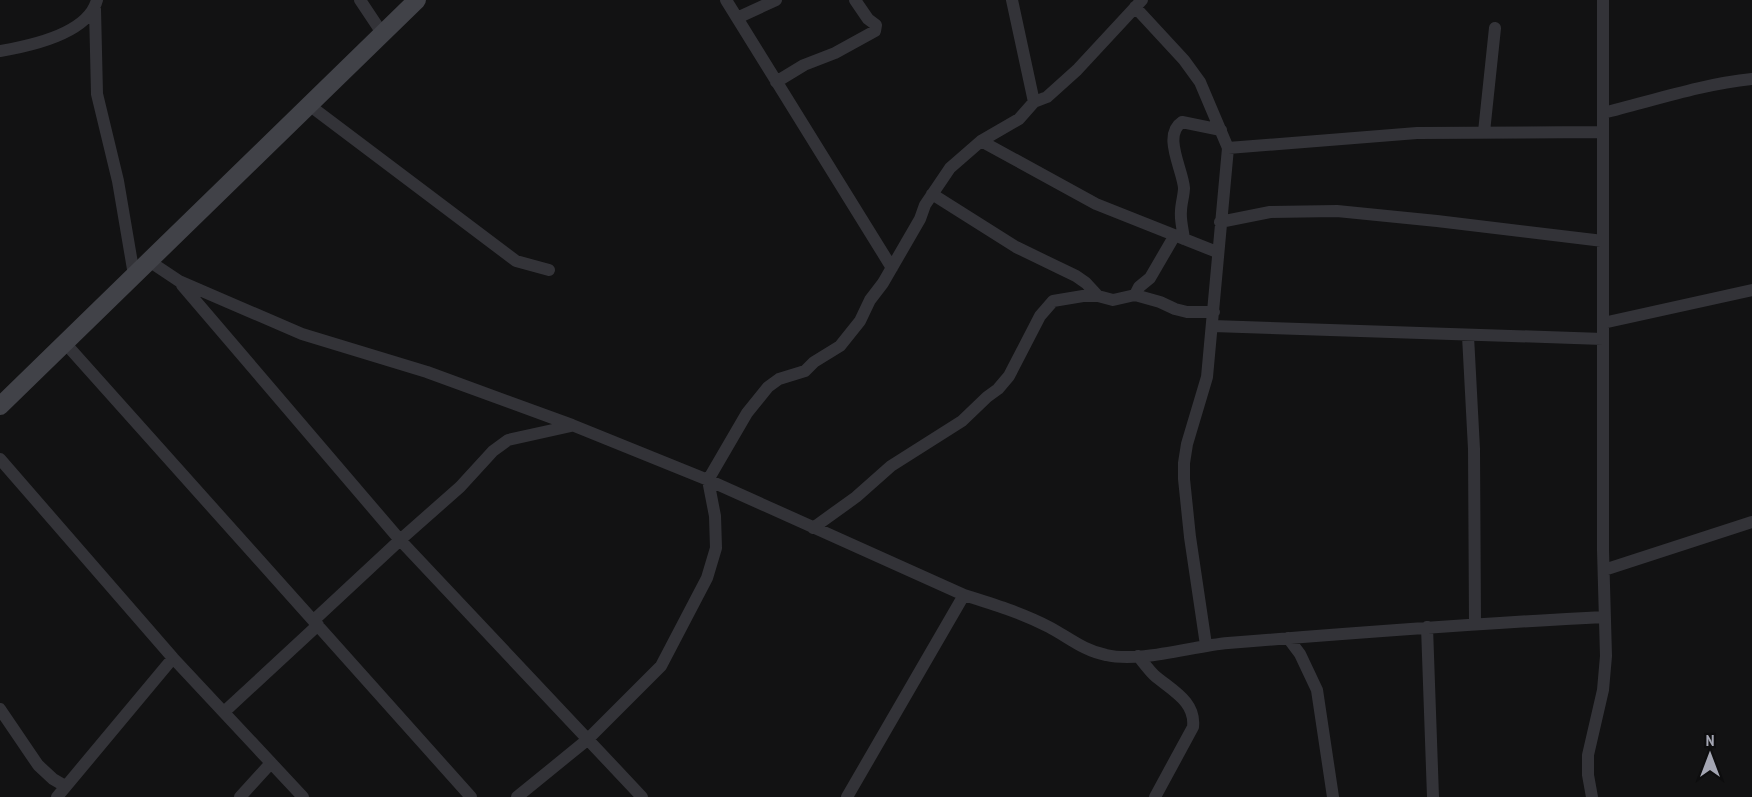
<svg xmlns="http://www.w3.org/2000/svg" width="1752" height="797" viewBox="0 0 1752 797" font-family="'PT Sans Narrow',sans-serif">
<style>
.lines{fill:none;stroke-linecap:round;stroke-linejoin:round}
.street{stroke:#333338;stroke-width:12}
.secondary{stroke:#414248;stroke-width:18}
</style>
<rect width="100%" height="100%" fill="#121213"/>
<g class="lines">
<path class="street" d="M360,0L382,33
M726,0L892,268
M1012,0L1034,102
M1135,7L1184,60L1200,82L1228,148L1207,377L1187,444L1184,463V479L1190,537L1206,645
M95,9L97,94L118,181L134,275
M737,18L776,0
M0,51C30,46 88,34 97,0
M776,82L804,65L835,53L875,31L876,25L868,19L855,0
M309,105L516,261L549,270
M1603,113C1652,101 1702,84 1752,79
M1484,132L1495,28
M981,141L1096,204L1217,252
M1228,148L1417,133L1603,132
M932,194L1016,247L1076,276L1086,283L1098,296
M1220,222L1270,212L1337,211L1437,221L1603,241
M1184,239C1183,230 1180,220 1181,211C1181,204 1184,195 1184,188C1183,170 1162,135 1182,122L1221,130
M149,261L179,281L302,334L427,372L572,425L708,480L964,595C993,604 1022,613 1049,627C1068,637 1084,651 1106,655C1140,663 1192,646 1228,643C1353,633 1479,623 1604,617
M182,285L400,540L642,797
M1135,295L1139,287L1150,278L1175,235
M1603,323L1752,290
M1213,326L1603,339
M1468,336L1474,449L1475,623
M65,343L471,797
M0,459L173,658L303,797
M813,528L856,497L891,466L962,421L987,397L998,389L1009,376L1040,316L1053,301L1083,296H1098L1113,300L1135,295L1160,302L1175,309L1187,312H1214
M1604,570L1752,522
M314,620L400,540L460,487L493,451L508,440L571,426
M1427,627L1433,797
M1288,638L1300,654L1317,690L1333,797
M1138,656C1143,662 1148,669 1154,675C1171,690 1196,701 1193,727L1155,797
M0,709L38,765L53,779L65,786
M224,712L318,625
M57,797L173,658
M240,797L271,763
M517,797L587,740L661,666L707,578L716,548L715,516L708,480L747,413L768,387L779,379L805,371L814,362L840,346L860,321L870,300L883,283L920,219L925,205L950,168L981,141L1019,119L1034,102L1047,97L1077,70L1142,0
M847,797L964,595
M1592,797L1588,775V755L1603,690L1606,656L1603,550V0"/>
<path class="secondary" d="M0,406L417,0"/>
</g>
<g transform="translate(1710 755)" stroke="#0d0d0e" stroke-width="4.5" paint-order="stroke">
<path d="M0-4.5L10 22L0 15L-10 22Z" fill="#a4a6b3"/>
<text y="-9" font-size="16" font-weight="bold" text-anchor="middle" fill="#a4a6b3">N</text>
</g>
</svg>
